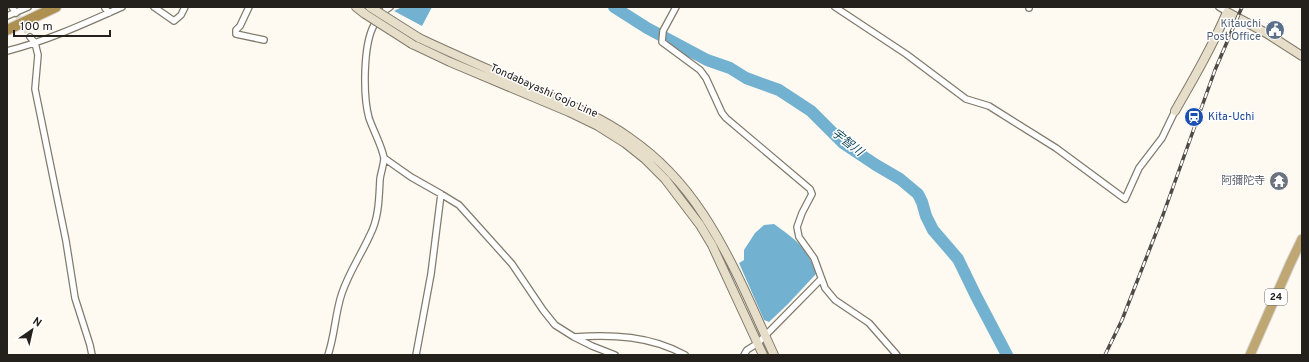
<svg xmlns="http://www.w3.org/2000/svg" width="1309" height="362" viewBox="0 0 1309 362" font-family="Overpass,'Noto Sans JP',sans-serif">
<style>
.water{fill:#72b2d0}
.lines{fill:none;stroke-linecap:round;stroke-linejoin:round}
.river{stroke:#72b2d0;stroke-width:12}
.minor-tunnel{stroke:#ded9d1;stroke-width:5.5;stroke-dasharray:5.5 3;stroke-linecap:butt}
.minor-casing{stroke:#817b6d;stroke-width:8}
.secondary-casing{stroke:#817b6d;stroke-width:10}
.trunk-casing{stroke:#d8d7d6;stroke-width:11}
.motorway-casing{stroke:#d8d7d6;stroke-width:12}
.minor{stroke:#fff;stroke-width:5.5}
.secondary{stroke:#e7deca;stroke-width:8}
.trunk{stroke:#bea773;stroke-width:9}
.motorway{stroke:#ae9150;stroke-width:10}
.rail-casing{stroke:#4f4b46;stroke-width:3.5}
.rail{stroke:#fff;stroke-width:2;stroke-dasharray:6;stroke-linecap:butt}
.secondary-bridge-casing{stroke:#817b6d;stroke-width:10;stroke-linecap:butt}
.secondary-bridge{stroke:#e7deca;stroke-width:8}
.labels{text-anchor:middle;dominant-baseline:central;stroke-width:3;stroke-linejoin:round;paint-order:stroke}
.shield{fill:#fff;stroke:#666460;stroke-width:1}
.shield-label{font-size:10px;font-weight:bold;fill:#24211c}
.service-label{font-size:11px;fill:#4e5e75;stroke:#fff;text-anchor:end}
.street-label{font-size:11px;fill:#24211c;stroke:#fff}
.transit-label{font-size:11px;fill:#164399;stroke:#fff;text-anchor:start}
.worship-label{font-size:11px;fill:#5b616d;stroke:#fff;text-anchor:end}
.water-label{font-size:12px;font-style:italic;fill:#0f455b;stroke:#fff}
</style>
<rect width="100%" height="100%" fill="#fffaf1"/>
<path class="water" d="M402,7H432L422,26L394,11Z
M774,224C795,239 808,248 816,274L788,304L769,322L764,320L739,263L744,260V250L755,233L764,225Z"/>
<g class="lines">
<path class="river" d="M614,7L647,28L707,60L730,68L746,78L779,90L811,111L843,143L876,165L900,179L918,194L922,202L926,216L933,230L958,259L976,296L1007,355"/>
<path class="minor-tunnel" d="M16,13L30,37"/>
<defs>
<path id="minor" d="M12,7L16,13
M154,7L174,21L181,15L185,7
M249,7L240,26L236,30V34L264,40
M676,7L663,31L662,42L700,70L706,78L722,113L726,118L810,189L812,194L802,213L797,227L799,237L814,258L825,288L835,300L869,323L897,355
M835,7L906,54L966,99L989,106L1056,148L1125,199L1139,168L1162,138L1175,111
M1219,7L1227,12
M105,8L109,13
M1029,8V7
M7,16L28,7
M30,37L35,43L38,55L35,89L66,241L75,298L90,345L92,355
M7,51C47,41 84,24 122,7
M384,158L411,177L441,194L459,205L512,264L543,310L555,325L574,337L592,346L615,355
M574,337C612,334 651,336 685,355
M328,355C335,335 335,313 342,293C349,272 361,255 370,235C379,218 379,198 380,179C381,172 384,164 384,158C382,146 373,130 369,118C363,96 363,45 374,25C378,17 383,11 390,7
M416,355L431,274L441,194
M744,355L747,350L758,343L821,279"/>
<path id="secondary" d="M356,7L365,14
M419,38C457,56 495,72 533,89C566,103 601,117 630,138C659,158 684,185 703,214C732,258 752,307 774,355
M412,44L450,62L569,112L598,126L625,143L645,159L665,179L700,225L712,245L763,355
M1175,111C1194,78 1212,47 1227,12L1266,33L1302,56"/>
<path id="trunk" d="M1250,355L1290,264L1302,239"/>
<path id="motorway" d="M7,30L56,7"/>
</defs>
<use href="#minor" class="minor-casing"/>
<use href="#secondary" class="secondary-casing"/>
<use href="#trunk" class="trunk-casing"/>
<use href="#motorway" class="motorway-casing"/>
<use href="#minor" class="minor"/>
<use href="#secondary" class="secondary"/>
<use href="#trunk" class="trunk"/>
<use href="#motorway" class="motorway"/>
<defs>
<path id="rail" d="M1105,355L1122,320L1163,215L1215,70L1242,7"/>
</defs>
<use href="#rail" class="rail-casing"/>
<use href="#rail" class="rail"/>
<defs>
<path id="secondary-bridge" d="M370,7L419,38
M365,14L412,44"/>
</defs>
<use href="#secondary-bridge" class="secondary-bridge-casing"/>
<use href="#secondary-bridge" class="secondary-bridge"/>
</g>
<defs>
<symbol id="civic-disc" viewBox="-11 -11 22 22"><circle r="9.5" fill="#5c6f8a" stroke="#fff"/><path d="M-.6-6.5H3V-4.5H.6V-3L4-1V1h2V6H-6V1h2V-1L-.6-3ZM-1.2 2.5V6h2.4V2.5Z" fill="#fff"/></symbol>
<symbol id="station-disc" viewBox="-11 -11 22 22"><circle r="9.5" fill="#1a4fb4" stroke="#fff"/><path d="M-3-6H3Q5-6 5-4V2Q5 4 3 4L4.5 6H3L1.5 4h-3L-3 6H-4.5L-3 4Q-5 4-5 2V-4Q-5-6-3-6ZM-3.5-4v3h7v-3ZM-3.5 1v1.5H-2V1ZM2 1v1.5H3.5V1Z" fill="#fff"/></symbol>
<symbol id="temple-disc" viewBox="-11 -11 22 22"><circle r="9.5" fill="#6b7280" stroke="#fff"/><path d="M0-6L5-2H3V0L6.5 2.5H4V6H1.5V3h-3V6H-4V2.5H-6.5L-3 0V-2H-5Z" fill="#fff"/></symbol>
</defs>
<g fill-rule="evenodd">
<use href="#civic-disc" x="1264" y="19" width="22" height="22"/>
<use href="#station-disc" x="1183" y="106" width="22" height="22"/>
<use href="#temple-disc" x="1268" y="170" width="22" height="22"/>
</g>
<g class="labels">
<rect class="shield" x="1265" y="289" width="22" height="16" rx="3"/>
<g class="shield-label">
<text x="1276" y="297">24</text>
</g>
<g class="service-label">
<text x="1261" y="24">Kitauchi<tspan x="1261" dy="13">Post Office</tspan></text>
</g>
<g class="street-label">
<text transform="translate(544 91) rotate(24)">Tondabayashi Gojo Line</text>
</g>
<g class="transit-label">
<text x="1208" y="117">Kita-Uchi</text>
</g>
<g class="worship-label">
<text x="1265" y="181">阿彌陀寺</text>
</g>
<g class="water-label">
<text transform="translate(847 143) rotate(38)">宇智川</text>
</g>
</g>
<rect width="1309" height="362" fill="none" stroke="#24211c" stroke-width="16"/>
<g transform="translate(32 330) rotate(34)" stroke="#ffffff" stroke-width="3" paint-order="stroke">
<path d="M0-3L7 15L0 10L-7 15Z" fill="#24211c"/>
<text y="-6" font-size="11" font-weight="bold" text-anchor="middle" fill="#24211c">N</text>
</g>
<path d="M14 30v6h96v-6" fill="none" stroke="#24211c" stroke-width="2"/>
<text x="20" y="30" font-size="12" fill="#24211c" stroke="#ffffff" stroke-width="3" paint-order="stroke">100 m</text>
</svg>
